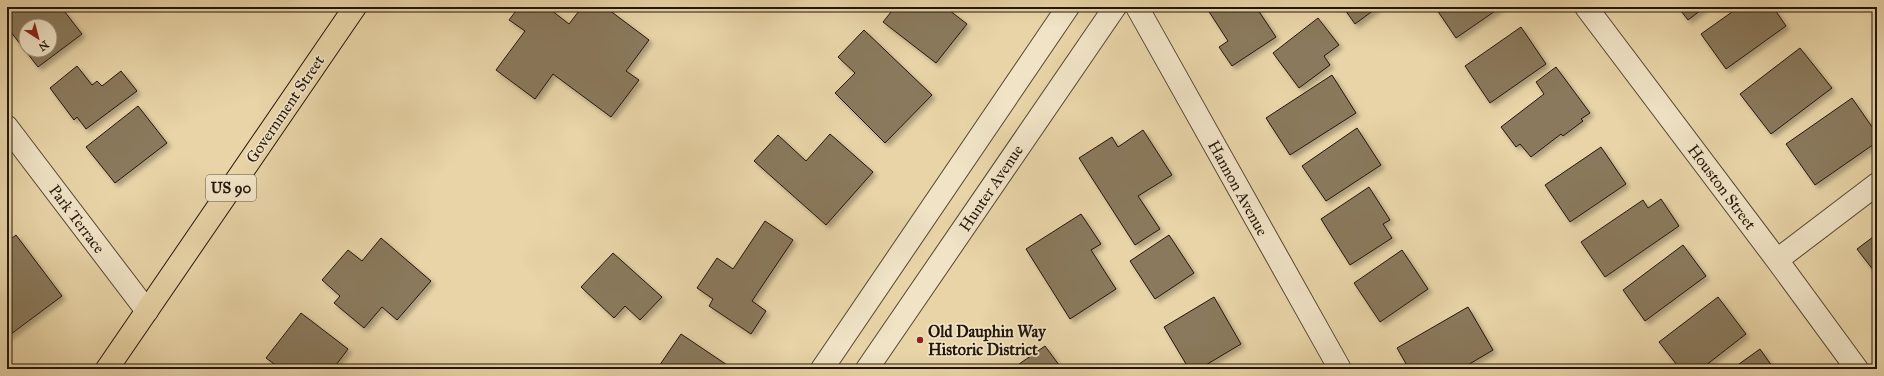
<svg xmlns="http://www.w3.org/2000/svg" width="1884" height="376" viewBox="0 0 1884 376" font-family="'IM FELL Great Primer',serif">
<style>
.building{fill:#8a795c;stroke:#24160a;fill-rule:evenodd;filter:url(#shadow)}
.lines{fill:none;stroke-linecap:round;stroke-linejoin:round}
.minor-casing{stroke:#554631;stroke-width:24}
.major-casing{stroke:#24160a;stroke-width:24}
.minor{stroke:#f0e3c6;stroke-width:22}
.major{stroke:#e8d4a7;stroke-width:22}
.poi-dot{fill:#8f2418;stroke:#f0e3c6;stroke-width:1.5}
.labels{text-anchor:middle;dominant-baseline:central;stroke-width:3.5;stroke-linejoin:round;paint-order:stroke}
.shield{fill:#f0e3c6;stroke:#615442;stroke-width:1}
.shield-label{font-size:15px;font-weight:bold;fill:#24160a}
.street-label{font-size:16px;fill:#24160a;stroke:#f0e3c6}
.poi-label{font-size:16px;font-weight:bold;fill:#24160a;stroke:#f0e3c6;text-anchor:start}
</style>
<defs>
<filter id="shadow"><feDropShadow dx="3.5" dy="3.5" stdDeviation="2" flood-color="#0004"/></filter>
</defs>
<rect width="100%" height="100%" fill="#e8d4a7"/>
<filter id="stains"><feTurbulence type="fractalNoise" baseFrequency=".005" numOctaves="4"/><feColorMatrix values="0 0 0 0 .2 0 0 0 0 .09 0 0 0 0 .02 0 0 0 .5 -.17"/></filter>
<radialGradient id="worn" r=".72"><stop offset=".6" stop-color="#630" stop-opacity="0"/><stop offset="1" stop-color="#630" stop-opacity=".3"/></radialGradient>
<path class="building" d="M7,7H61L82,34L38,67L7,27ZM26,26H50V50H26Z
M519,7H547L569,24L582,7H605L649,40L626,71L639,80L611,117L553,74L535,99L496,70L525,31L509,20Z
M895,7H945L967,24L936,63L883,22Z
M1206,7H1256L1276,37L1232,66L1219,47L1228,41Z
M1343,7H1378L1355,24Z
M1435,7H1501L1456,38Z
M1678,7H1705L1688,20Z
M1739,7H1773L1786,26L1726,69L1701,34Z
M1318,18L1339,45L1324,56L1330,65L1299,88L1273,53Z
M1521,27L1546,64L1490,103L1465,66Z
M864,30L932,95L885,143L835,93L855,73L838,57Z
M1800,48L1832,88L1771,134L1740,94Z
M77,66L92,85L97,81L102,86L121,71L137,91L86,129L77,117L74,120L50,88Z
M1556,67L1590,113L1581,119L1583,121L1563,136L1561,134L1531,157L1520,144L1516,147L1501,127L1544,94L1536,82Z
M1332,75L1356,113L1290,155L1266,118Z
M1852,98L1877,134V142L1815,185L1786,144Z
M138,106L167,143L115,183L86,147Z
M1357,128L1381,165L1326,201L1302,166Z
M1143,130L1172,175L1138,196L1160,229L1135,245L1079,158L1112,137L1118,147Z
M830,134L873,172L826,225L754,161L778,135L806,161Z
M1601,147L1626,184L1570,222L1545,185Z
M1369,187L1390,220L1383,224L1392,238L1350,265L1321,219Z
M1661,199L1679,226L1605,277L1581,242L1643,200L1648,208Z
M1081,214L1101,244L1091,250L1116,289L1070,319L1026,249Z
M765,221L793,240L752,301L766,311L751,334L709,306L713,299L697,288L717,258L733,269Z
M1877,234V275L1857,249Z
M16,235L62,296L7,337V242Z
M1169,235L1194,273L1155,299L1130,261Z
M381,238L431,281L397,320L382,307L364,328L334,303L340,296L322,280L348,250L362,261Z
M1683,245L1706,276L1645,321L1623,290Z
M1402,250L1428,289L1380,322L1354,283Z
M613,253L662,297L640,320L625,306L614,318L581,287Z
M1214,297L1241,344L1199,369H1189L1164,327Z
M1718,297L1746,334L1701,369H1680L1659,342Z
M1468,307L1493,350L1461,369H1409L1397,348Z
M301,313L348,349L333,369H281L266,358Z
M681,334L733,369H657Z
M1045,346L1062,369H1012Z
M1760,349L1774,369H1732Z"/>
<g class="lines">
<defs>
<path id="minor" d="M1137,7L1340,369
M1586,7L1777,260L1857,369
M7,127L147,311
M1777,260L1877,184
M822,369L1068,7
M867,369L1115,7"/>
<path id="major" d="M107,369L355,7"/>
</defs>
<use href="#minor" class="minor-casing"/>
<use href="#major" class="major-casing"/>
<use href="#minor" class="minor"/>
<use href="#major" class="major"/>
</g>
<circle class="poi-dot" cx="920" cy="340" r="4"/>
<g class="labels">
<rect class="shield" x="206" y="175" width="50" height="26" rx="3"/>
<g class="shield-label">
<text x="231" y="188">US 90</text>
</g>
<g class="street-label">
<text transform="translate(285 109) rotate(-56)">Government Street</text>
<text transform="translate(1722 187) rotate(53)">Houston Street</text>
<text transform="translate(991 188) rotate(-56)">Hunter Avenue</text>
<text transform="translate(1238 188) rotate(61)">Hannon Avenue</text>
<text transform="translate(77 219) rotate(53)">Park Terrace</text>
</g>
<g class="poi-label">
<text x="928" y="331">Old Dauphin Way<tspan x="928" dy="18">Historic District</tspan></text>
</g>
</g>
<rect width="1884" height="376" fill="none" stroke="#e8d4a7" stroke-width="24"/>
<rect x="8" y="8" width="1868" height="360" fill="none" stroke="#24160a" stroke-width="2"/>
<rect x="12" y="12" width="1860" height="352" fill="none" stroke="#24160a"/>
<g transform="translate(38 38) rotate(144)"><circle r="19" fill="#f0e3c6" stroke="#9e917b"/>
<path d="M0-3L7 15L0 10L-7 15Z" fill="#8f2418"/>
<text y="-6" font-size="11" font-weight="bold" text-anchor="middle" fill="#24160a">N</text>
</g>
<rect width="100%" height="100%" filter="url(#stains)"/>
<rect width="100%" height="100%" fill="url(#worn)"/>
</svg>
